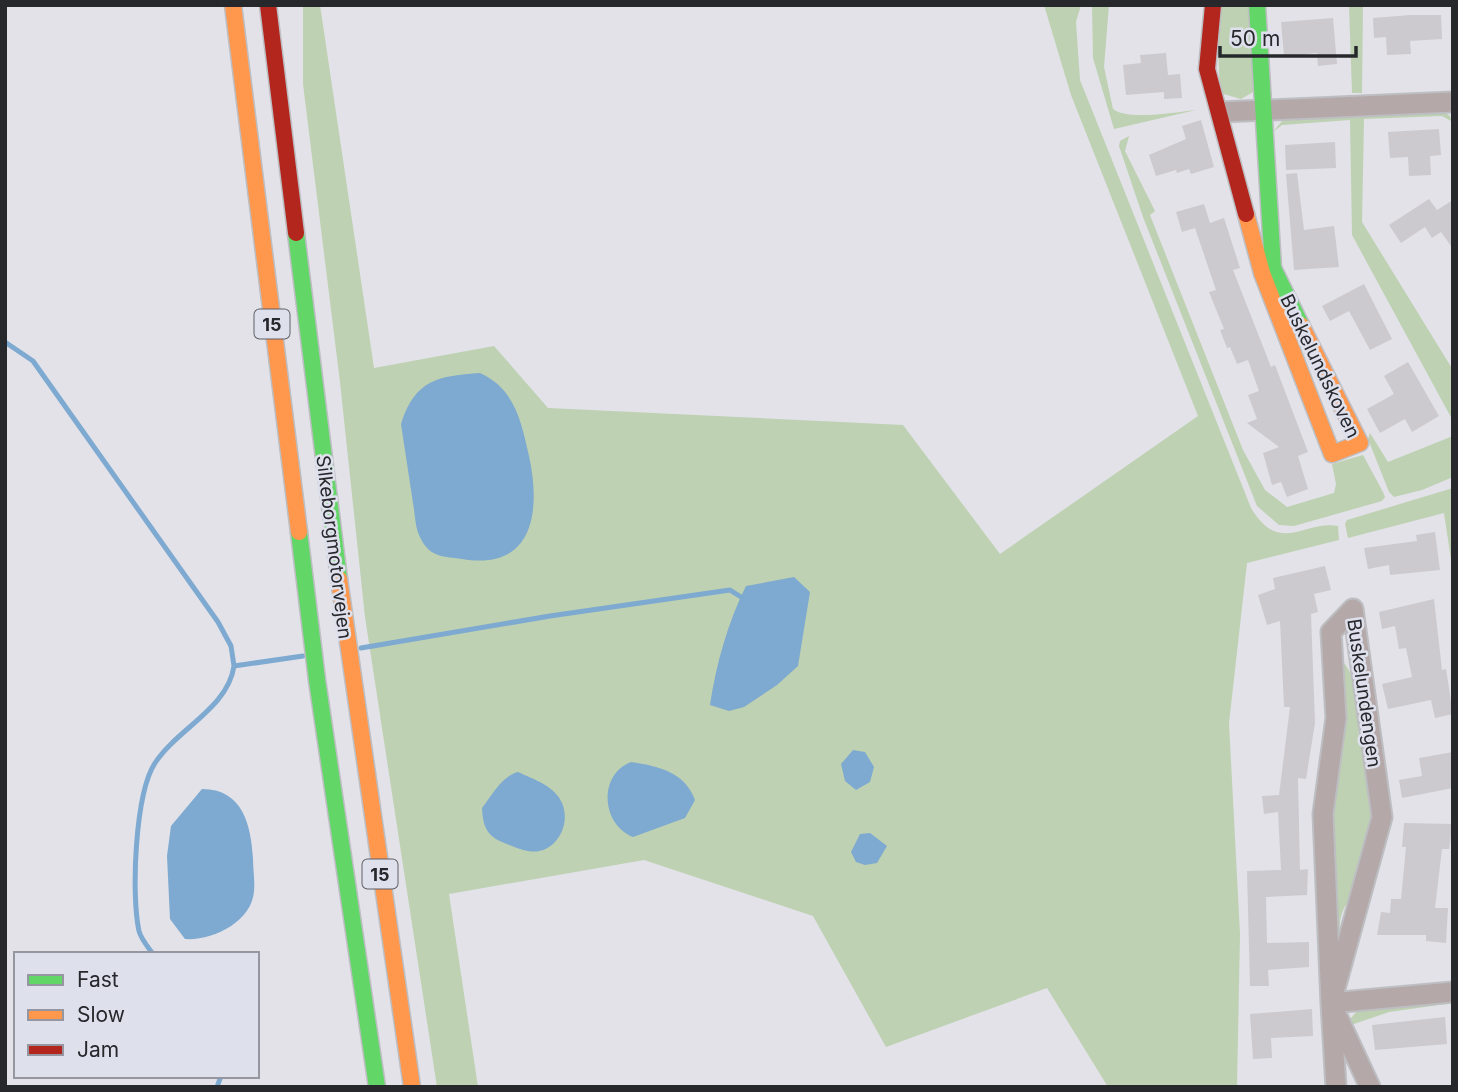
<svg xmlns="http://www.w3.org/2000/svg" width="1458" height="1092" viewBox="0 0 1458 1092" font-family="Inter,sans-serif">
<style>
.green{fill:#bed1b2}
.water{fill:#7ea9d0}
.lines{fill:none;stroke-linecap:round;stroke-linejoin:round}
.stream{stroke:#7ea9d0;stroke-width:5}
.building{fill:#cccacf}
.street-casing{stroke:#bdbec2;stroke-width:23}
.fast-casing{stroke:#bdbec2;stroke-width:19}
.slow-casing{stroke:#bdbec2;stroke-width:19}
.jam-casing{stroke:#bdbec2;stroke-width:19}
.street{stroke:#b4a8a8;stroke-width:19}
.fast{stroke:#63d668;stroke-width:16}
.slow{stroke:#ff974d;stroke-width:16}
.jam{stroke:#b3261e;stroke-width:16}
.labels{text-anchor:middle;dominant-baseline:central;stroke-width:5;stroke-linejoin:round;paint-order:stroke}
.shield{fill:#dee0ec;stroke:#5e5f66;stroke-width:2}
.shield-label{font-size:18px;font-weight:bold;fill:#27282c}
.street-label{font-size:19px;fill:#27282c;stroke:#dee0ec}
</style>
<rect width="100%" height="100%" fill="#e2e2e8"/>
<path class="green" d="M303,5H320L374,368L494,346L548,408L903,425L1000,554L1198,416L1071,95L1044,5H1081L1076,22L1080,80L1251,508C1280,556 1304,520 1338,526L1339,540L1247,563L1229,723L1240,934L1237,1087H1108L1047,988L886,1047L813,916L644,860L449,894L478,1087H437L365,617L340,382L303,84Z
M1092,5H1109L1104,67L1113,109C1128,121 1177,112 1196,110L1114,129L1093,58Z
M1216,5H1253V92L1241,99L1220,93Z
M1349,5H1363L1362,93H1352Z
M1441,111L1449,115L1453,122L1442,116L1364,119L1362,222L1453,370V421L1352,235L1350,120L1282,125L1273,132L1282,121L1292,119Z
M1129,136L1125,151L1155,211L1150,215L1243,450L1265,490L1287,507L1334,493L1336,484L1332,464L1363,455L1383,492L1385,497L1382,501L1294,526L1279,525L1257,506L1143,217L1119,146L1120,141Z
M1370,433L1388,462L1453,436V477L1422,490L1394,497L1389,492L1368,439Z
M1453,488V573L1444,513L1348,538L1345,524L1347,520Z
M1338,664H1345L1356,682L1364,723L1358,730C1362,759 1375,785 1374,816C1372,842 1359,872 1352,897C1343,905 1337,923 1341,934L1338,942L1329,855L1334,847L1332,818Z
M1453,998V1003L1389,1012L1351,1025L1350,1019L1359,1009Z"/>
<path class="water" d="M480,373C515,389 521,421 529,456C541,511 534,571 462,559C442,556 429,558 419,535C415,526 415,513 413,503C409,477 405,450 401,424C415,379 439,376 480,373Z
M794,577L810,592L798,666L777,685L744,707L729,711L710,705C716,664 728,622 746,586Z
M853,750L865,752L874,767L870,782L856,790L845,781L841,764Z
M631,762C658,766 685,772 695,800L685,818L633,837C601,824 598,775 631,762Z
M518,772C533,779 555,786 562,803C572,826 554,856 528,851C522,850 514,847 507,844C488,837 483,829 482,808C492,795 502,776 518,772Z
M202,789C243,789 251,825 253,859C253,869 255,881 254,891C252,922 212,941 185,939L170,919L167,856L171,826Z
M870,833L887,846L877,863L865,865L856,862L851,852L860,834Z"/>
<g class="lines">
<path class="stream" d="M5,342L33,361L218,622L231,646L234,666
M361,648L550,616L730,590L741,597
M153,954C148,947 141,939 139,931C131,895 135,794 155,763C177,729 228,708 234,666L303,656
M217,1087L221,1076"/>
</g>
<path class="building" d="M1410,15H1441L1442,39L1410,41L1411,54L1387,55L1386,37L1374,38L1373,18Z
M1333,18L1337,64L1318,66L1317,53L1284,56L1281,22Z
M1166,53L1168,75L1180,74L1182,98L1164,99V92L1126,95L1123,65L1141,63L1140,55Z
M1201,120L1214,167L1191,174L1189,169L1177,173L1176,170L1156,176L1149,155L1186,139L1182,126Z
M1439,129L1441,155L1430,156L1431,175L1409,176L1408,157L1390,158L1388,132Z
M1335,142L1336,168L1286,170L1285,145Z
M1297,173L1304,230L1334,226L1339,267L1294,270L1286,174Z
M1429,199L1437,210L1453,200V249L1441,232L1432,238L1425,227L1401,243L1389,225Z
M1204,204L1210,223L1224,218L1240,268L1233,270L1271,367L1275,365L1308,452L1298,456L1308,489L1287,497L1281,482L1272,485L1263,453L1279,447L1247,423L1257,419L1248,395L1259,391L1248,360L1237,364L1230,347L1227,348L1220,330L1224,329L1209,292L1216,290L1195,228L1182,232L1176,212Z
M1364,284L1392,339L1370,350L1349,311L1330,321L1322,306Z
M1408,362L1439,416L1412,432L1405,419L1380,433L1367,409L1394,394L1384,376Z
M1435,532L1440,570L1390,575L1389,565L1368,569L1364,548L1417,541L1416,535Z
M1325,566L1331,590L1314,594L1318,612L1311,614L1315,723L1306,779L1298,778L1300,870L1308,869L1307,895L1266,897L1267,943L1309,942V967L1268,970L1269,986H1250L1247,871L1281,870L1278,812L1264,814L1262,796L1279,795L1290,707H1284L1280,621L1267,625L1258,595L1275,589L1273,578Z
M1434,599L1442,670L1446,669L1453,714L1435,718L1431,700L1388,709L1382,684L1412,677L1406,648L1399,649L1395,626L1382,629L1379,612Z
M1453,752V788L1402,798L1399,780L1422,776L1419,758Z
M1404,823L1453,824L1449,849H1442L1435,908H1448L1446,943L1426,941V935H1377L1381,912L1390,913L1391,899H1401L1406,847H1402Z
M1312,1009L1313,1036L1271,1038L1272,1058L1253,1059L1250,1014Z
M1445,1017L1447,1044L1375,1050L1372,1025Z"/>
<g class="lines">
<defs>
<path id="street" d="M1221,112L1453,102
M1353,609L1382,817L1331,1003L1323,814L1336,718L1331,632Z
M1331,1003L1453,992
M1336,1087L1331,1003L1370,1087"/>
<path id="fast" d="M1257,5L1273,268L1301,325
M296,233L339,579
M299,532L317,680L377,1087"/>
<path id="slow" d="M233,5L299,532
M1246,214L1262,273L1332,454L1360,443L1301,325
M339,579L412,1087"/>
<path id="jam" d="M268,5L296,233
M1213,5L1207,69L1246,214"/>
</defs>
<use href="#street" class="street-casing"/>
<use href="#fast" class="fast-casing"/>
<use href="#slow" class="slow-casing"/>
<use href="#jam" class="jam-casing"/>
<use href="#street" class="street"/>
<use href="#fast" class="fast"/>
<use href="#slow" class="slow"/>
<use href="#jam" class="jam"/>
</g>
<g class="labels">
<g class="shield">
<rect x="254.5" y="309.5" width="35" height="29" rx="5"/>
<rect x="362.5" y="859.5" width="35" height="29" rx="5"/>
</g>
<g class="shield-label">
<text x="272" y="324">15</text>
<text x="380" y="874">15</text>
</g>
<g class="street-label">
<text transform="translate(1320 366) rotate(64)">Buskelundskoven</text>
<text transform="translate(334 547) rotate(83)">Silkeborgmotorvejen</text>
<text transform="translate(1364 693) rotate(82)">Buskelundengen</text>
</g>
</g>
<rect width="1458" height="1092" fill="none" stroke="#27282c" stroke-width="14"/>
<rect x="14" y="952" width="245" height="126" fill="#dee0ec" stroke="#95969f" stroke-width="2"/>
<rect x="28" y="975" width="35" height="10" fill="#63d668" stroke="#95969f" stroke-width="2"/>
<text x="77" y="987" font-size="21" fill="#27282c">Fast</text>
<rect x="28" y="1010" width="35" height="10" fill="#ff974d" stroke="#95969f" stroke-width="2"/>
<text x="77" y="1022" font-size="21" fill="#27282c">Slow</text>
<rect x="28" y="1045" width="35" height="10" fill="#b3261e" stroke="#95969f" stroke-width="2"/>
<text x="77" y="1057" font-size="21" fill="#27282c">Jam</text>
<path d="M1220 46v10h136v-10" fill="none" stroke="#27282c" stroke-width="3.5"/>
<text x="1230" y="46" font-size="21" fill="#27282c" stroke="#dee0ec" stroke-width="5" paint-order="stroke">50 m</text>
</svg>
